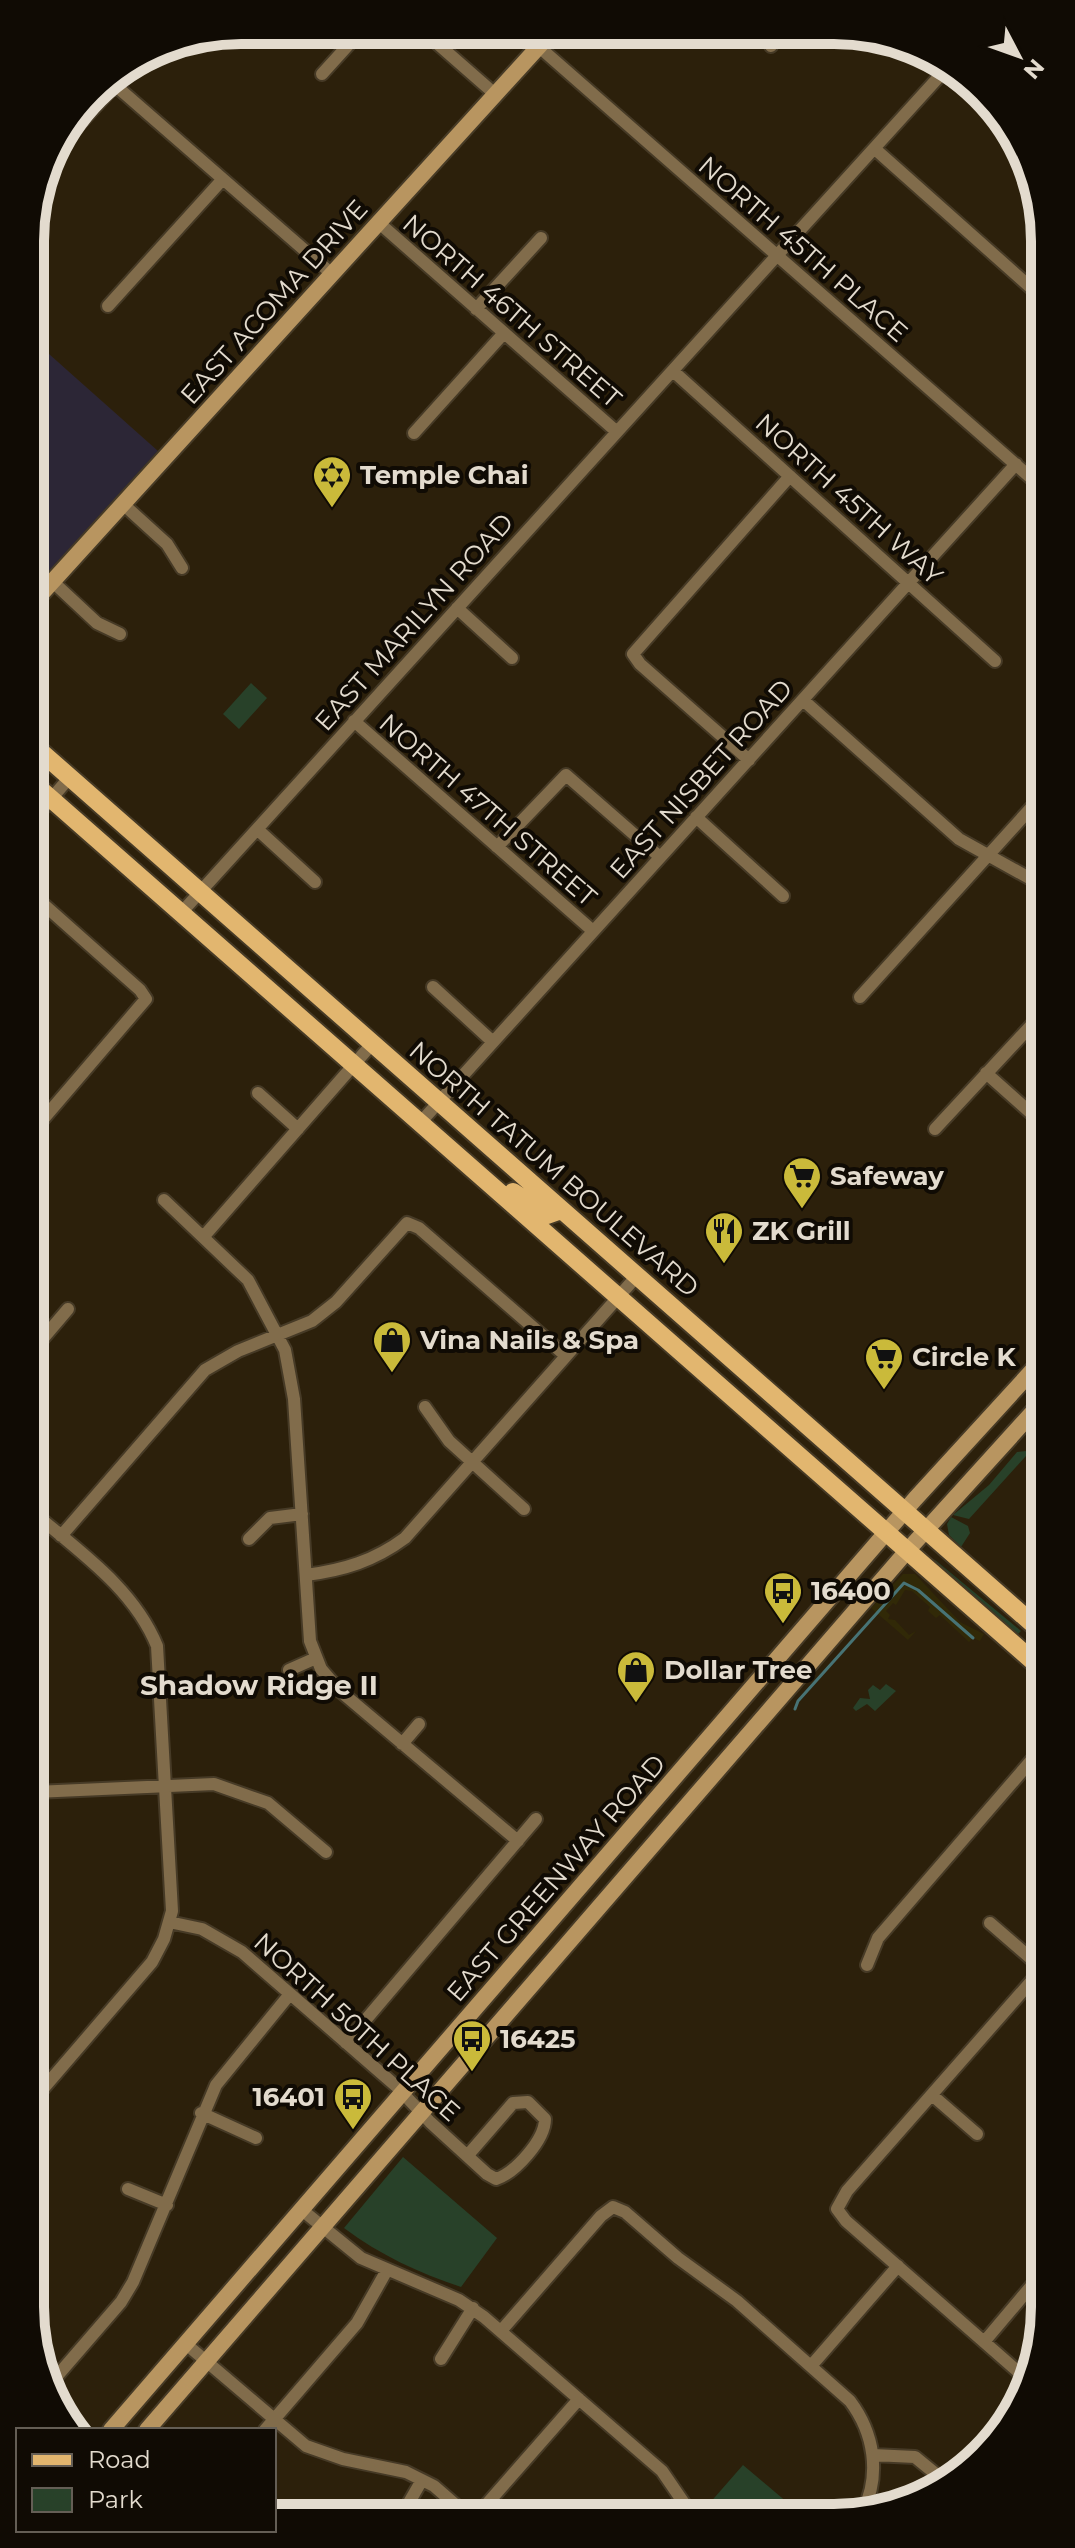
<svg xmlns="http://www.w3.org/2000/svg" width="1075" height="2548" viewBox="0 0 1075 2548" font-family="Montserrat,sans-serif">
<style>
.education{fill:#2c2636}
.green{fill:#284129}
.sand{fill:#312907}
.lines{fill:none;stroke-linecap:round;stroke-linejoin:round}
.stream{stroke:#477375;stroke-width:3}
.street-casing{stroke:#463a26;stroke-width:16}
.secondary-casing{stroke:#463a26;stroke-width:20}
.primary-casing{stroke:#463a26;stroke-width:22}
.street{stroke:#816c4b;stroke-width:12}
.secondary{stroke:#b89560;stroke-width:16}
.primary{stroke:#e2b66f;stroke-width:18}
.labels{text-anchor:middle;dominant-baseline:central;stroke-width:8;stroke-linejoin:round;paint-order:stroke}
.street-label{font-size:26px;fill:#e3dbce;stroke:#100b04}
.poi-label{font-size:26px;font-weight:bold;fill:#e3dbce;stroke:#100b04;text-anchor:start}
.neighbourhood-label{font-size:28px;font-weight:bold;fill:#e3dbce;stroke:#100b04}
.rim{fill:none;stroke:#e3dbce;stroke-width:10}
</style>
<rect width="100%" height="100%" fill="#2c200b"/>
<path class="education" d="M31,338L158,451L32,590Z"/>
<path class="green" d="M251,683L267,698L239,729L223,714Z
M1026,1451L1034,1459L1026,1456L969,1519L953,1515L989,1485L1017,1452Z
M951,1517L968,1526L970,1533L961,1547L949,1535L947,1524Z
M934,1559L1021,1631L1018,1634L946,1575Z
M886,1684L896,1691L875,1711L867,1704L856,1711L853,1708L860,1698L870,1699L868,1690L873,1685L880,1690Z
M403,2157L497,2238L461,2287C419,2273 380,2255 344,2228Z
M743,2465L788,2503L781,2511L716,2512L708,2505Z"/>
<path class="sand" d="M903,1574H915L960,1622L984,1634L980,1641L973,1638L969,1642L940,1615L936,1618L928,1611L930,1607L912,1591L905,1590L896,1605L893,1603L886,1611L890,1615L888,1619L895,1620L909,1635L916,1631L908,1640L871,1608Z"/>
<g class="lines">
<path class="stream" d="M795,1709L798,1701L904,1583L918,1590L973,1638"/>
<defs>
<path id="street" d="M423,31L496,95
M538,46L1039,485
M771,46L772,33
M322,74L361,31
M108,79L332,274
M875,149L1038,294
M49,157L115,85
M378,222L617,432
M108,306L222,180
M476,309L541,238
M673,371L995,661
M414,433L504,333
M123,504L167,544L182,568
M52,581L97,623L120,634
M457,608L512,658
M803,700L959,839L1040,884
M354,721L593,931
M749,760L640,664L633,654L790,476
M696,817L783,896
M32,821L70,777
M257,829L315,882
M497,847L566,775L660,857
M33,895L140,990L146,999L33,1131
M181,913L946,69
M433,987L493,1042
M860,997L1040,798
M986,1073L1041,1122
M258,1093L298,1129
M419,1124L1016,464
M935,1129L1040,1016
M164,1200L248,1280L285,1350L294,1399L310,1641L321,1669L340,1691L518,1841
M205,1235L372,1044
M34,1349L68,1309
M425,1407L449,1441L524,1509
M34,1513C80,1552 134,1589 157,1646L172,1911L164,1939L152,1962L36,2097
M61,1536L205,1370L238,1351L312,1321L336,1302L407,1223L419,1228L566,1356
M249,1539L270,1518L302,1514
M306,1575C344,1570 374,1561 405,1538L636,1277
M289,1670L316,1658
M402,1744L419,1724
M35,1792L214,1784L268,1803L326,1852
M36,1857V1866
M169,1922L202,1929L242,1952L396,2086L430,2122L487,2174L496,2179C515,2173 545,2140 545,2119L528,2102L513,2103L468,2155
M990,1923L1043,1969
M867,1965L878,1938L1043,1747
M346,2043L536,1819
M932,2095L977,2134
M201,2113L256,2138
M128,2189L167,2205
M302,2210L361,2258L459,2300L484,2317L662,2471L690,2512
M501,2331L601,2216L613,2207L625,2212L678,2258L737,2301L850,2401C874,2433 881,2474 863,2511
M984,2342L1044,2271
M186,2344L306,2446L343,2459L406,2472L434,2486L465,2513
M441,2359L473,2308
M811,2366L898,2266
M1023,2376L846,2221L837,2209L847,2191L1043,1968
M51,2383L121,2302L133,2282L216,2085L290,1994
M265,2430L357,2323L387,2270
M873,2455L915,2457L948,2484
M403,2513L422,2480
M479,2513L579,2399"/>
<path id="secondary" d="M32,604L552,32
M111,2430L915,1499L1042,1360
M147,2430L907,1551L1042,1402"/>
<path id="primary" d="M32,744L1042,1632
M32,782L1043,1670
M513,1192L547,1215L561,1210"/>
</defs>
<use href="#street" class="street-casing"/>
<use href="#secondary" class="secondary-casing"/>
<use href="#primary" class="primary-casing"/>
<use href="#street" class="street"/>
<use href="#secondary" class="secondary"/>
<use href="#primary" class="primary"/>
</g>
<defs>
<symbol id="synagogue-pin" viewBox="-11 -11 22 30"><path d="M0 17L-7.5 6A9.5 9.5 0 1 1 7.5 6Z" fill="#caba3a" stroke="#100b04"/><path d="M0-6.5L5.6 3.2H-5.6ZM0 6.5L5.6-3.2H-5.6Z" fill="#111"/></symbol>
<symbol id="supermarket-pin" viewBox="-11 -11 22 30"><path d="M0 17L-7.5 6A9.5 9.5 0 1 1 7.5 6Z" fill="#caba3a" stroke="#100b04"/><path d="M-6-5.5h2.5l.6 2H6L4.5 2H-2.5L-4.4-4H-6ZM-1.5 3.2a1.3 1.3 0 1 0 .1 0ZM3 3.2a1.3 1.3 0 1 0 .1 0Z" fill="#111"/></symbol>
<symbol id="restaurant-pin" viewBox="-11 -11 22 30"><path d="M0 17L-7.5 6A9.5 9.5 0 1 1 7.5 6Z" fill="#caba3a" stroke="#100b04"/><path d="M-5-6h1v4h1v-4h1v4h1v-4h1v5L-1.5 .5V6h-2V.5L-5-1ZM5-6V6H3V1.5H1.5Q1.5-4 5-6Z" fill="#111"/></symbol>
<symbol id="shop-pin" viewBox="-11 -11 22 30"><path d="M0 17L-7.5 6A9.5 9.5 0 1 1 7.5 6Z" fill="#caba3a" stroke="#100b04"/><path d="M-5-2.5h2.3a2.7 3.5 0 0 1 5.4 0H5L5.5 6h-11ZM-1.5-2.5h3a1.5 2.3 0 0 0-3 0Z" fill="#111"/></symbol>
<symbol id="bus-pin" viewBox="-11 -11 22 30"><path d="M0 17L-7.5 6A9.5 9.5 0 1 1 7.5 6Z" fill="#caba3a" stroke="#100b04"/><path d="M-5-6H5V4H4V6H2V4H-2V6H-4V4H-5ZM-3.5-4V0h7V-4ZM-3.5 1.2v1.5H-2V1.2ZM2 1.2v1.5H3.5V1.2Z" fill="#111"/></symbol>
</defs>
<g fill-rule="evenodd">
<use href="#synagogue-pin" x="310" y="453" width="44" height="60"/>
<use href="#supermarket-pin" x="780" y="1154" width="44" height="60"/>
<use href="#restaurant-pin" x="702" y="1209" width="44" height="60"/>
<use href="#shop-pin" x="370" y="1318" width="44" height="60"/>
<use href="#supermarket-pin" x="862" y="1335" width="44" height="60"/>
<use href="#bus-pin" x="761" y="1569" width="44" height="60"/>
<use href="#shop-pin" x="614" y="1648" width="44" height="60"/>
<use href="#bus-pin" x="450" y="2017" width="44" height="60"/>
<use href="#bus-pin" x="331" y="2075" width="44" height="60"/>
</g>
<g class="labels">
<g class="street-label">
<text transform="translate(803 249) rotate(41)">NORTH 45TH PLACE</text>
<text transform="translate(274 302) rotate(-48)">EAST ACOMA DRIVE</text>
<text transform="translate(512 311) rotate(41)">NORTH 46TH STREET</text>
<text transform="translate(849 499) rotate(42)">NORTH 45TH WAY</text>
<text transform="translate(414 622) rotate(-48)">EAST MARILYN ROAD</text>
<text transform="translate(701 779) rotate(-48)">EAST NISBET ROAD</text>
<text transform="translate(488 810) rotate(41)">NORTH 47TH STREET</text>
<text transform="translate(554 1169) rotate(41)">NORTH TATUM BOULEVARD</text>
<text transform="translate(556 1878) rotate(-49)">EAST GREENWAY ROAD</text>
<text transform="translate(357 2027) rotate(42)">NORTH 50TH PLACE</text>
</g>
<g class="poi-label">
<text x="360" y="475">Temple Chai</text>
<text x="830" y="1176">Safeway</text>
<text x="752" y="1231">ZK Grill</text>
<text x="420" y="1340">Vina Nails &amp; Spa</text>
<text x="912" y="1357">Circle K</text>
<text x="811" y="1591">16400</text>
<text x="664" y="1670">Dollar Tree</text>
<text x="500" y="2039">16425</text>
<text x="325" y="2097" text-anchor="end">16401</text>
</g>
<g class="neighbourhood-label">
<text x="259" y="1685">Shadow Ridge II</text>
</g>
</g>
<path d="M0 0H1075V2548H0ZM241 44H834A197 197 0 0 1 1031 241V2307A197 197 0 0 1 834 2504H241A197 197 0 0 1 44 2307V241A197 197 0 0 1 241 44Z" fill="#100b04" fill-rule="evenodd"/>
<path class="rim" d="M241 44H834A197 197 0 0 1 1031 241V2307A197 197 0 0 1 834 2504H241A197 197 0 0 1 44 2307V241A197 197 0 0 1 241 44Z"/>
<rect x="16" y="2428" width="260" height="104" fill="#100b04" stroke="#645e55" stroke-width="2"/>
<rect x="32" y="2454" width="40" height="12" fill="#e2b66f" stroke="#645e55" stroke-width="2"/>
<text x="88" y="2468" font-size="24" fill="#e3dbce">Road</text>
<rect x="32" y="2488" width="40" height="24" fill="#284129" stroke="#645e55" stroke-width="2"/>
<text x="88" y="2508" font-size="24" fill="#e3dbce">Park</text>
<g transform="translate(1019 56) rotate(131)" stroke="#100b04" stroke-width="6" paint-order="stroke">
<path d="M0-6L14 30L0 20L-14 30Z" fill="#e3dbce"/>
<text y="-12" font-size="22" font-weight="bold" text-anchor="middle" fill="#e3dbce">N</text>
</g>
</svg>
